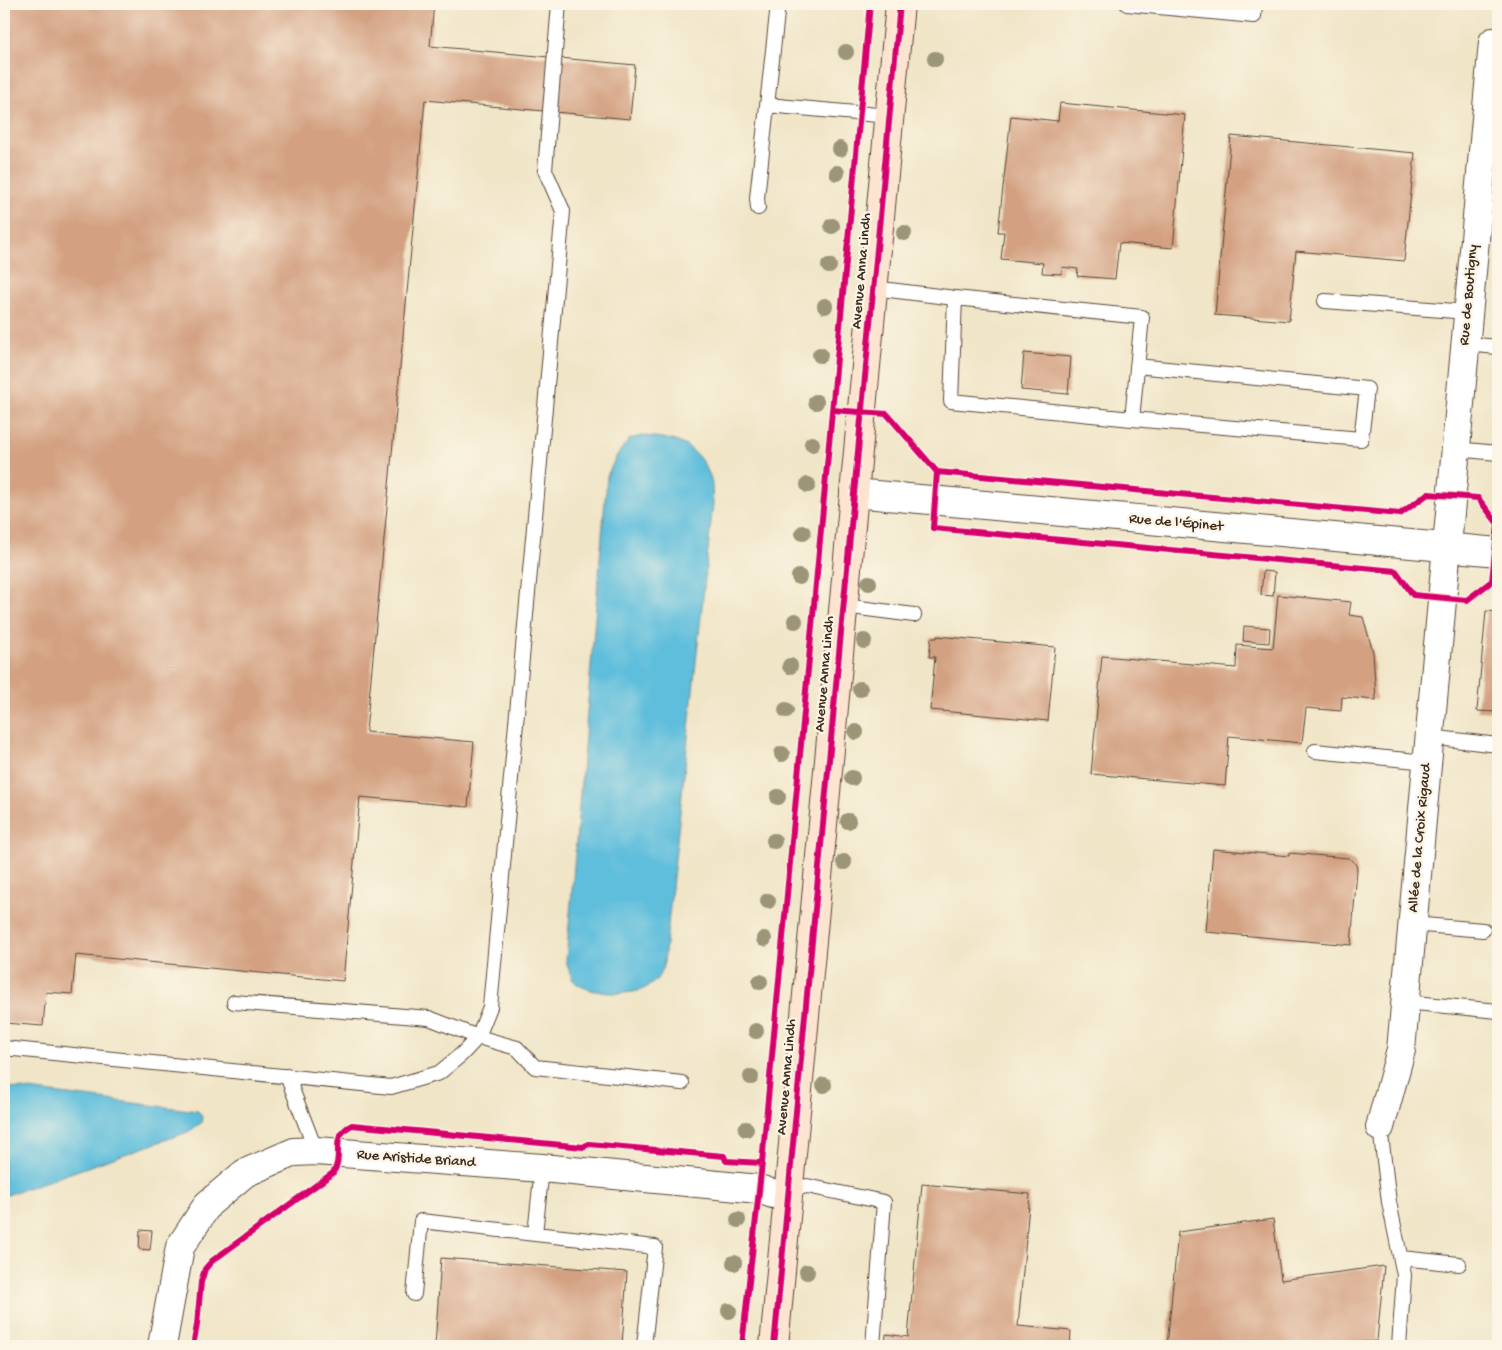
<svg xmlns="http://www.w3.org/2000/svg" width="1502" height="1350" viewBox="0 0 1502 1350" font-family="'Gochi Hand',sans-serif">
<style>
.water{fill:#5ebedc;stroke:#4c747d}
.building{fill:#d3a081}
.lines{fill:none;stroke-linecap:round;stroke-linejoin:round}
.service-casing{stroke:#564637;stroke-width:16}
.minor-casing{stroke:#564637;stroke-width:30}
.secondary-casing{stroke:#564637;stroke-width:30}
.service{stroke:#fff;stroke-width:14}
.minor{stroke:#fff;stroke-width:28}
.secondary{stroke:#fde4d0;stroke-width:28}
.cycleway-casing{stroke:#fcf5e5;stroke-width:9}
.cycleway{stroke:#d6006c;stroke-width:6}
.tree{fill:#9c9577}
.labels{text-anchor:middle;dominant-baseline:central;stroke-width:4.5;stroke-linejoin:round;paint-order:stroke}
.street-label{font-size:15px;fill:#3b2a1e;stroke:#fcf5e5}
</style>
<rect width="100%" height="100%" fill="#fcf5e5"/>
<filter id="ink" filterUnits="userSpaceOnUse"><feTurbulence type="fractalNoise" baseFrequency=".02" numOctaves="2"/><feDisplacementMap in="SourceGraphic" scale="10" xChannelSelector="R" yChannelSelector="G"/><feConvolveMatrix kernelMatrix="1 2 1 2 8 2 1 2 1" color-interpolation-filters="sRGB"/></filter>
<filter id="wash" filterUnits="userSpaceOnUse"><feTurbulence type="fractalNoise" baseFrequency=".0096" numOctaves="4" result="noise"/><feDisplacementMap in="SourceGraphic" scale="20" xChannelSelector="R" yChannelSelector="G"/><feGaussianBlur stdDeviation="1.12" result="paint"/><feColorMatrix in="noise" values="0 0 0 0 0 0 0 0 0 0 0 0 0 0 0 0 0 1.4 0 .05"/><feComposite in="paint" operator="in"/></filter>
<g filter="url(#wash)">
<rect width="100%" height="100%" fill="#f0e5c7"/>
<path class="water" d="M642,436C675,438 696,443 710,476C713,484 712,495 713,503L664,962C661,973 658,981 647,987C632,997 585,995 573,980C570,975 568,966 566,961L607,476L617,455L630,439Z
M4,1087L198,1111L202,1117L201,1123L188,1132L4,1196Z"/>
<g id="blocks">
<path class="building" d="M4,4H434L430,46L635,65L630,119L425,100L366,732L474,742L468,807L360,797L343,981L76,955L72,994L46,992L43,1026L4,1023Z
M1060,103L1185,115L1173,248L1119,243L1115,279L1077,276L1078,269L1062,267L1061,274L1042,273L1043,263L1001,259L1004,232H998L1011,116L1058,121Z
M1231,136L1415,153L1404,261L1296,251L1289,321L1215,315Z
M1024,353L1071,357L1068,394L1021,390Z
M1263,571L1275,572L1273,596L1261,595Z
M1278,595L1351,602L1349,615L1363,617L1373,652L1376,700L1342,697L1341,711L1306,708L1302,743L1229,736L1225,786L1091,774L1102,656L1236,668L1237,645L1273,648Z
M1486,611L1498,612V712L1477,711Z
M1244,626L1270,628L1269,643L1243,641Z
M937,636L1055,647L1048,721L930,710L935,657H929L931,638H937Z
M1213,849L1289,856V853L1348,858L1353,861L1356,865L1357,870L1351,945L1206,932Z
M922,1184L1030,1194L1018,1326L1071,1331L1070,1346H885L886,1334L908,1337Z
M1273,1219L1281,1280L1384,1266L1377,1341L1360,1342V1346H1167L1178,1232Z
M140,1230L152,1231L150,1250L139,1249Z
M441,1258L627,1272L622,1346H435Z"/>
</g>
</g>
<g filter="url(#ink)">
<use href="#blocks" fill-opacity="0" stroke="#564637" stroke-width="1"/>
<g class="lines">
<defs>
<path id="service" d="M1127,4L1254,16L1255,4
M767,105L889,116
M758,208L757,198L778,4
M873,288L955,298L1142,317L1132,419L951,401L955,298
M1325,301L1468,312
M1465,344L1498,347
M1132,419L1361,439L1367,389L1137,366
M1455,449L1498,453
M844,606L914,615
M1429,737L1498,745
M1315,751L1427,762
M1412,924L1483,930
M234,1002L429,1018L478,1037L517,1048L535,1067L682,1083
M1405,1002L1498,1011
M4,1048L391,1087L439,1073L462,1054L478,1037L490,1007L563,211L545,170L559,4
M287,1076L316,1151
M1380,1127L1389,1202L1404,1275L1399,1346
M789,1190L807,1186L884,1202L873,1346
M535,1234L655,1247L644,1346
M1401,1258L1459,1264
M414,1294L421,1221L535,1234L542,1168"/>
<path id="minor" d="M854,493L1498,552
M1380,1127L1401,1050L1493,42
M162,1346L180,1247L208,1204L245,1173L294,1152L316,1151L542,1168L759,1189L773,1194L789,1190"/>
<path id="secondary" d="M774,1346L900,4"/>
</defs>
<use href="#service" class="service-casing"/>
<use href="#minor" class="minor-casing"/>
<use href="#secondary" class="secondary-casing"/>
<use href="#service" class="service"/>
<use href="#minor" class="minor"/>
<use href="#secondary" class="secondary"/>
<defs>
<path id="cycleway" d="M832,410L887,414L937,472L1400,514L1428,494L1478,498L1498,524
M937,472L933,528L1396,571L1413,595L1467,600L1492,581L1498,524
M193,1346L197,1325L201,1282L205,1269L212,1261L333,1173C345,1155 328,1137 352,1125L583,1147L589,1144L724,1156L726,1161L762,1163
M742,1346L762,1163L870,4
M774,1346L900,4"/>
</defs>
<use href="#cycleway" class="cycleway-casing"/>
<use href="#cycleway" class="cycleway"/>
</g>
<g class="tree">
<circle cx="846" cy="52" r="8"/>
<circle cx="935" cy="59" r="8"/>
<circle cx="840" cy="149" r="8"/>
<circle cx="837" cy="173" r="8"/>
<circle cx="832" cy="226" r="8"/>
<circle cx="904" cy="233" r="8"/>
<circle cx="829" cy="266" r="8"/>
<circle cx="825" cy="306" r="8"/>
<circle cx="820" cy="355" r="8"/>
<circle cx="816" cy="402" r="8"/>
<circle cx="812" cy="444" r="8"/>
<circle cx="808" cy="485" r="8"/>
<circle cx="803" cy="533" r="8"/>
<circle cx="799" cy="577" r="8"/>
<circle cx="869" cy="583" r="8"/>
<circle cx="795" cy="621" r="8"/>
<circle cx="864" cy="641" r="8"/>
<circle cx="790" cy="666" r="8"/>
<circle cx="860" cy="689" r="8"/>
<circle cx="786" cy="710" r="8"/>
<circle cx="856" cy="732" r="8"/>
<circle cx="782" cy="754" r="8"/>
<circle cx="852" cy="778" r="8"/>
<circle cx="778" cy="797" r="8"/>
<circle cx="848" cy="821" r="8"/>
<circle cx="774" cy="841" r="8"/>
<circle cx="844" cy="862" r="8"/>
<circle cx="768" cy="901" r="8"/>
<circle cx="764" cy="939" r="8"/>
<circle cx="760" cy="982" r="8"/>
<circle cx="756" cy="1031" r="8"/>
<circle cx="751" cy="1077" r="8"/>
<circle cx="824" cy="1085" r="8"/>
<circle cx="746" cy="1129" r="8"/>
<circle cx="738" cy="1220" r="8"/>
<circle cx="734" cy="1263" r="8"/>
<circle cx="807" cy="1272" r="8"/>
<circle cx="729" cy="1311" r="8"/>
</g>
</g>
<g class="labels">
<g class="street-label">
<text transform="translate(862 271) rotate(-85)">Avenue Anna Lindh</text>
<text transform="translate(1469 295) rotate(-85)">Rue de Boutigny</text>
<text transform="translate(1176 523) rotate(5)">Rue de l'Épinet</text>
<text transform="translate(825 674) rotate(-85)">Avenue Anna Lindh</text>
<text transform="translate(1420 838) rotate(-85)">Allée de la Croix Rigaud</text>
<text transform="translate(787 1077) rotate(-85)">Avenue Anna Lindh</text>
<text transform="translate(416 1159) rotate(4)">Rue Aristide Briand</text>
</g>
</g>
<rect width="1502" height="1350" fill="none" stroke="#fcf5e5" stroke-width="20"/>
</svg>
